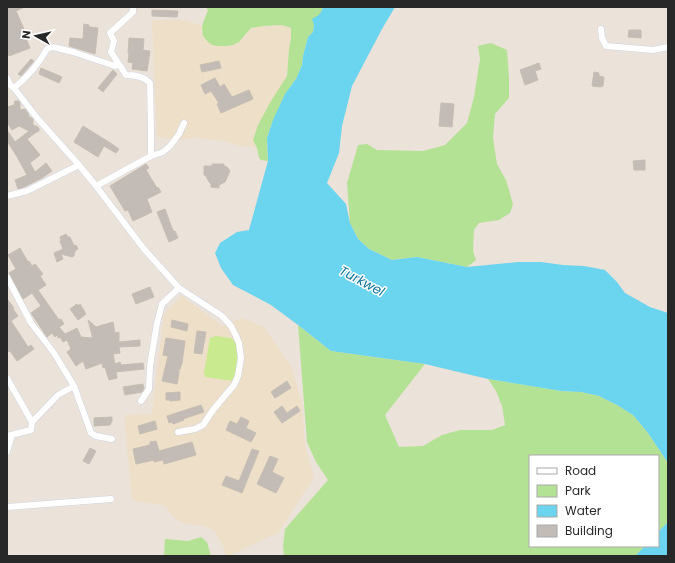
<svg xmlns="http://www.w3.org/2000/svg" width="675" height="563" viewBox="0 0 675 563" font-family="Poppins,sans-serif">
<style>
.education{fill:#eddfc8}
.green{fill:#b4e295}
.pitch{fill:#caea90}
.water{fill:#6bd4ee}
.building{fill:#c3bcb6;stroke:#c6beb3}
.lines{fill:none;stroke-linecap:round;stroke-linejoin:round}
.minor-casing{stroke:#cfd4e2;stroke-width:7}
.minor{stroke:#fff;stroke-width:6}
.labels{text-anchor:middle;dominant-baseline:central;stroke-width:3;stroke-linejoin:round;paint-order:stroke}
.water-label{font-size:13px;font-style:italic;fill:#0d7198;stroke:#fff}
</style>
<rect width="100%" height="100%" fill="#ebe2d9"/>
<path class="education" d="M152,20H185L202,26L203,36L217,46H227L233,45L239,42L251,28L264,26L282,25L291,28V38L289,49L287,76L265,113L253,140L257,148L239,146L225,141L194,138L178,140L157,137Z
M182,296L222,326L242,318L264,327L291,366L302,403L305,446L314,477L279,532L229,556H226L222,544L214,531L205,526L185,524L174,518L165,506L132,500L124,415L152,414L164,314Z"/>
<path class="green" d="M206,7H323L322,12L318,16L314,25L313,32L308,37L303,56L302,65L296,79L285,95L271,126L267,138L268,161L261,160L259,158L257,148L253,140L258,125L271,101L287,76L289,49L291,38V28L282,25L264,26L251,28L239,42L233,45L227,46H217L212,45L208,42L203,36L202,26L208,10Z
M491,43L507,50L509,77V98L495,114L493,138L497,164L506,180L513,204L510,213L499,220L479,223L474,230L473,251L476,260L467,267L417,257L392,260L369,249L358,239L350,223L347,183L358,145L367,144L377,150L423,151L445,145L467,123L474,97L480,59L478,46Z
M298,325L331,351L425,364L385,415L399,447L423,446L442,435L460,430H492L505,425L502,406L496,391L488,379L561,391L581,392L599,396L617,405L633,415L648,433L668,463V522L658,532V456H530V546H645L635,556H284L283,546L285,529L328,480L316,462L307,442Z
M201,537L207,542L211,556H164L165,539L188,541Z"/>
<path class="pitch" d="M216,336L231,338L237,344C238,354 239,373 233,381L205,377L204,373L210,338Z"/>
<path class="water" d="M323,7H395L382,29L352,86L342,126L339,153L327,183L346,204L350,223L358,239L369,249L392,260L417,257L467,267L518,262H541L563,265L584,266L605,270L617,282L625,293L650,307L668,313V463L648,433L633,415L617,405L599,396L581,392L561,391L488,379L425,364L331,351L298,325L271,305L233,285L221,268L215,253L220,243L237,232L249,230L268,161L267,138L273,120L285,94L296,79L302,65L303,56L308,37L313,32L314,25L312,19C318,16 321,14 323,7Z
M668,522V556H635L645,546H658V532Z"/>
<path class="building" d="M9,7H25L16,11L27,36H25L30,48L9,56L7,50V8Z
M152,10L178,11L177,17L152,16Z
M84,24L89,25V27L98,28L95,54L69,46L70,38L83,39Z
M629,30H641V38L628,37Z
M129,38L144,39L143,50L150,51L147,71L132,69L133,63L128,62L129,53H128Z
M31,59L34,61L21,76L18,74Z
M219,61L221,68L202,72L200,65Z
M539,63L541,69L535,71L538,80L525,85L520,70Z
M41,68L62,77L59,83L39,74Z
M113,70L117,74L103,92L98,88Z
M594,72L599,73V76L604,77L603,86L600,87L592,86Z
M215,78L220,87L224,84L232,97L249,90L253,99L221,113L217,104L219,103L211,91L205,94L201,85Z
M15,101H19L20,104V110L25,109L28,113L29,117L32,118L33,120V125L38,127L39,128V131L35,133L27,139L40,155L30,163L35,172L46,163L52,171L42,178L24,187L18,189L15,180L27,175L16,155L7,141V130L15,142L29,131L19,126L12,130L7,122V107L14,105Z
M441,103L454,104L452,127L439,126Z
M83,126L112,144L119,149L116,153L104,146L98,157L74,142Z
M645,160V170H634L633,161Z
M146,164L149,168L146,170L157,188L158,187L161,192L147,199L152,212L133,221L128,210L125,211L110,186Z
M212,164H224V166L227,167L230,171L225,182L219,185V188L211,187V184L209,182L206,176L204,175V166H212Z
M165,209L173,231H175L178,238L169,242L157,212Z
M66,234L68,237H70L74,246L76,245L78,249L75,251L74,256L72,257L61,254L63,259L57,262L54,253L63,249L60,241H61L60,237Z
M20,248L28,262L29,261L32,266L35,264L43,274L40,276L46,285L38,290L59,320L61,319L64,324L59,327L65,334L77,328L81,337L92,338V335L88,320L96,327L113,322L115,333L119,332V342L140,340V346L119,347L120,353L113,354L115,364L120,362L121,365L143,363L144,369L116,372L117,378L109,380L105,367L103,368L102,363L86,369L83,361L76,366L67,352L71,349L67,340L63,342L60,337L58,338L57,335L55,337L52,333L47,337L31,313L41,306L32,293L23,299L9,273L16,269L8,255Z
M150,287L154,297L136,304L132,294Z
M7,299L14,308L13,309L18,316L11,321L28,347L31,345L34,349L17,361L10,351L7,352Z
M77,304L78,306L80,304L86,314L78,320L70,309Z
M172,320L188,324L187,331L171,327Z
M197,331L206,332L202,354L194,353Z
M166,338L185,341L182,363L180,369H179V373L177,384L162,381L168,356L163,355Z
M287,381L291,388L275,398L271,392Z
M143,384L144,388L142,392L125,395L123,387Z
M180,392V400L170,401V400H166V393Z
M201,405L204,412L183,419L184,420L173,424L172,422L169,423L167,416Z
M282,406L287,413L297,406L300,411L282,423L274,412Z
M112,417V421L110,425L94,426V418Z
M241,417L249,421L246,428L256,433L251,442L226,430L230,421L237,424Z
M155,421L157,429L140,434L138,426Z
M156,441L159,451L192,442L196,455L164,464L163,460L154,462V460L136,464L133,449L150,445V442Z
M90,448L96,451L89,464L83,461Z
M252,449L259,451L242,493L222,485L226,476L239,481Z
M270,456L278,459L272,472L284,478L276,493L257,484Z"/>
<g class="lines">
<defs>
<path id="minor" d="M133,7V12L110,33L114,41L111,52L126,75C135,75 143,76 150,83L151,131V156
M601,29L602,38L606,46L653,50L668,47
M7,78L10,85L14,88L38,119L79,165L96,186L144,249L179,288L222,316L231,326L236,336L239,343L241,358L238,376L234,385L213,410L203,425L195,429L178,432
M14,88C29,76 38,65 47,49L53,47L73,52L115,66
M96,186L151,156L163,152L170,146L179,134L184,123
M7,196L27,191L79,165
M7,277L31,323L54,353L74,386L91,433L96,436L112,439
M7,378L32,422
M141,401L149,389L150,366L157,323L162,304L179,288
M7,436L31,430L32,422L58,395L74,386
M7,452L12,435
M7,507L111,499"/>
</defs>
<use href="#minor" class="minor-casing"/>
<use href="#minor" class="minor"/>
</g>
<g class="labels">
<g class="water-label">
<text transform="translate(362 281) rotate(28)">Turkwel</text>
</g>
</g>
<rect width="675" height="563" fill="none" stroke="#282828" stroke-width="16"/>
<rect x="529" y="455" width="130" height="92" fill="#ffffff" stroke="#a9a9a9"/>
<rect x="537" y="468" width="20" height="6" fill="#ffffff" stroke="#a9a9a9"/>
<text x="565" y="475" font-size="12" fill="#282828">Road</text>
<rect x="537" y="485" width="20" height="12" fill="#b4e295" stroke="#a9a9a9"/>
<text x="565" y="495" font-size="12" fill="#282828">Park</text>
<rect x="537" y="505" width="20" height="12" fill="#6bd4ee" stroke="#a9a9a9"/>
<text x="565" y="515" font-size="12" fill="#282828">Water</text>
<rect x="537" y="525" width="20" height="12" fill="#c3bcb6" stroke="#a9a9a9"/>
<text x="565" y="535" font-size="12" fill="#282828">Building</text>
<g transform="translate(36 36) rotate(278)" stroke="#ffffff" stroke-width="3" paint-order="stroke">
<path d="M0-3L7 15L0 10L-7 15Z" fill="#282828"/>
<text y="-6" font-size="11" font-weight="bold" text-anchor="middle" fill="#282828">N</text>
</g>
</svg>
